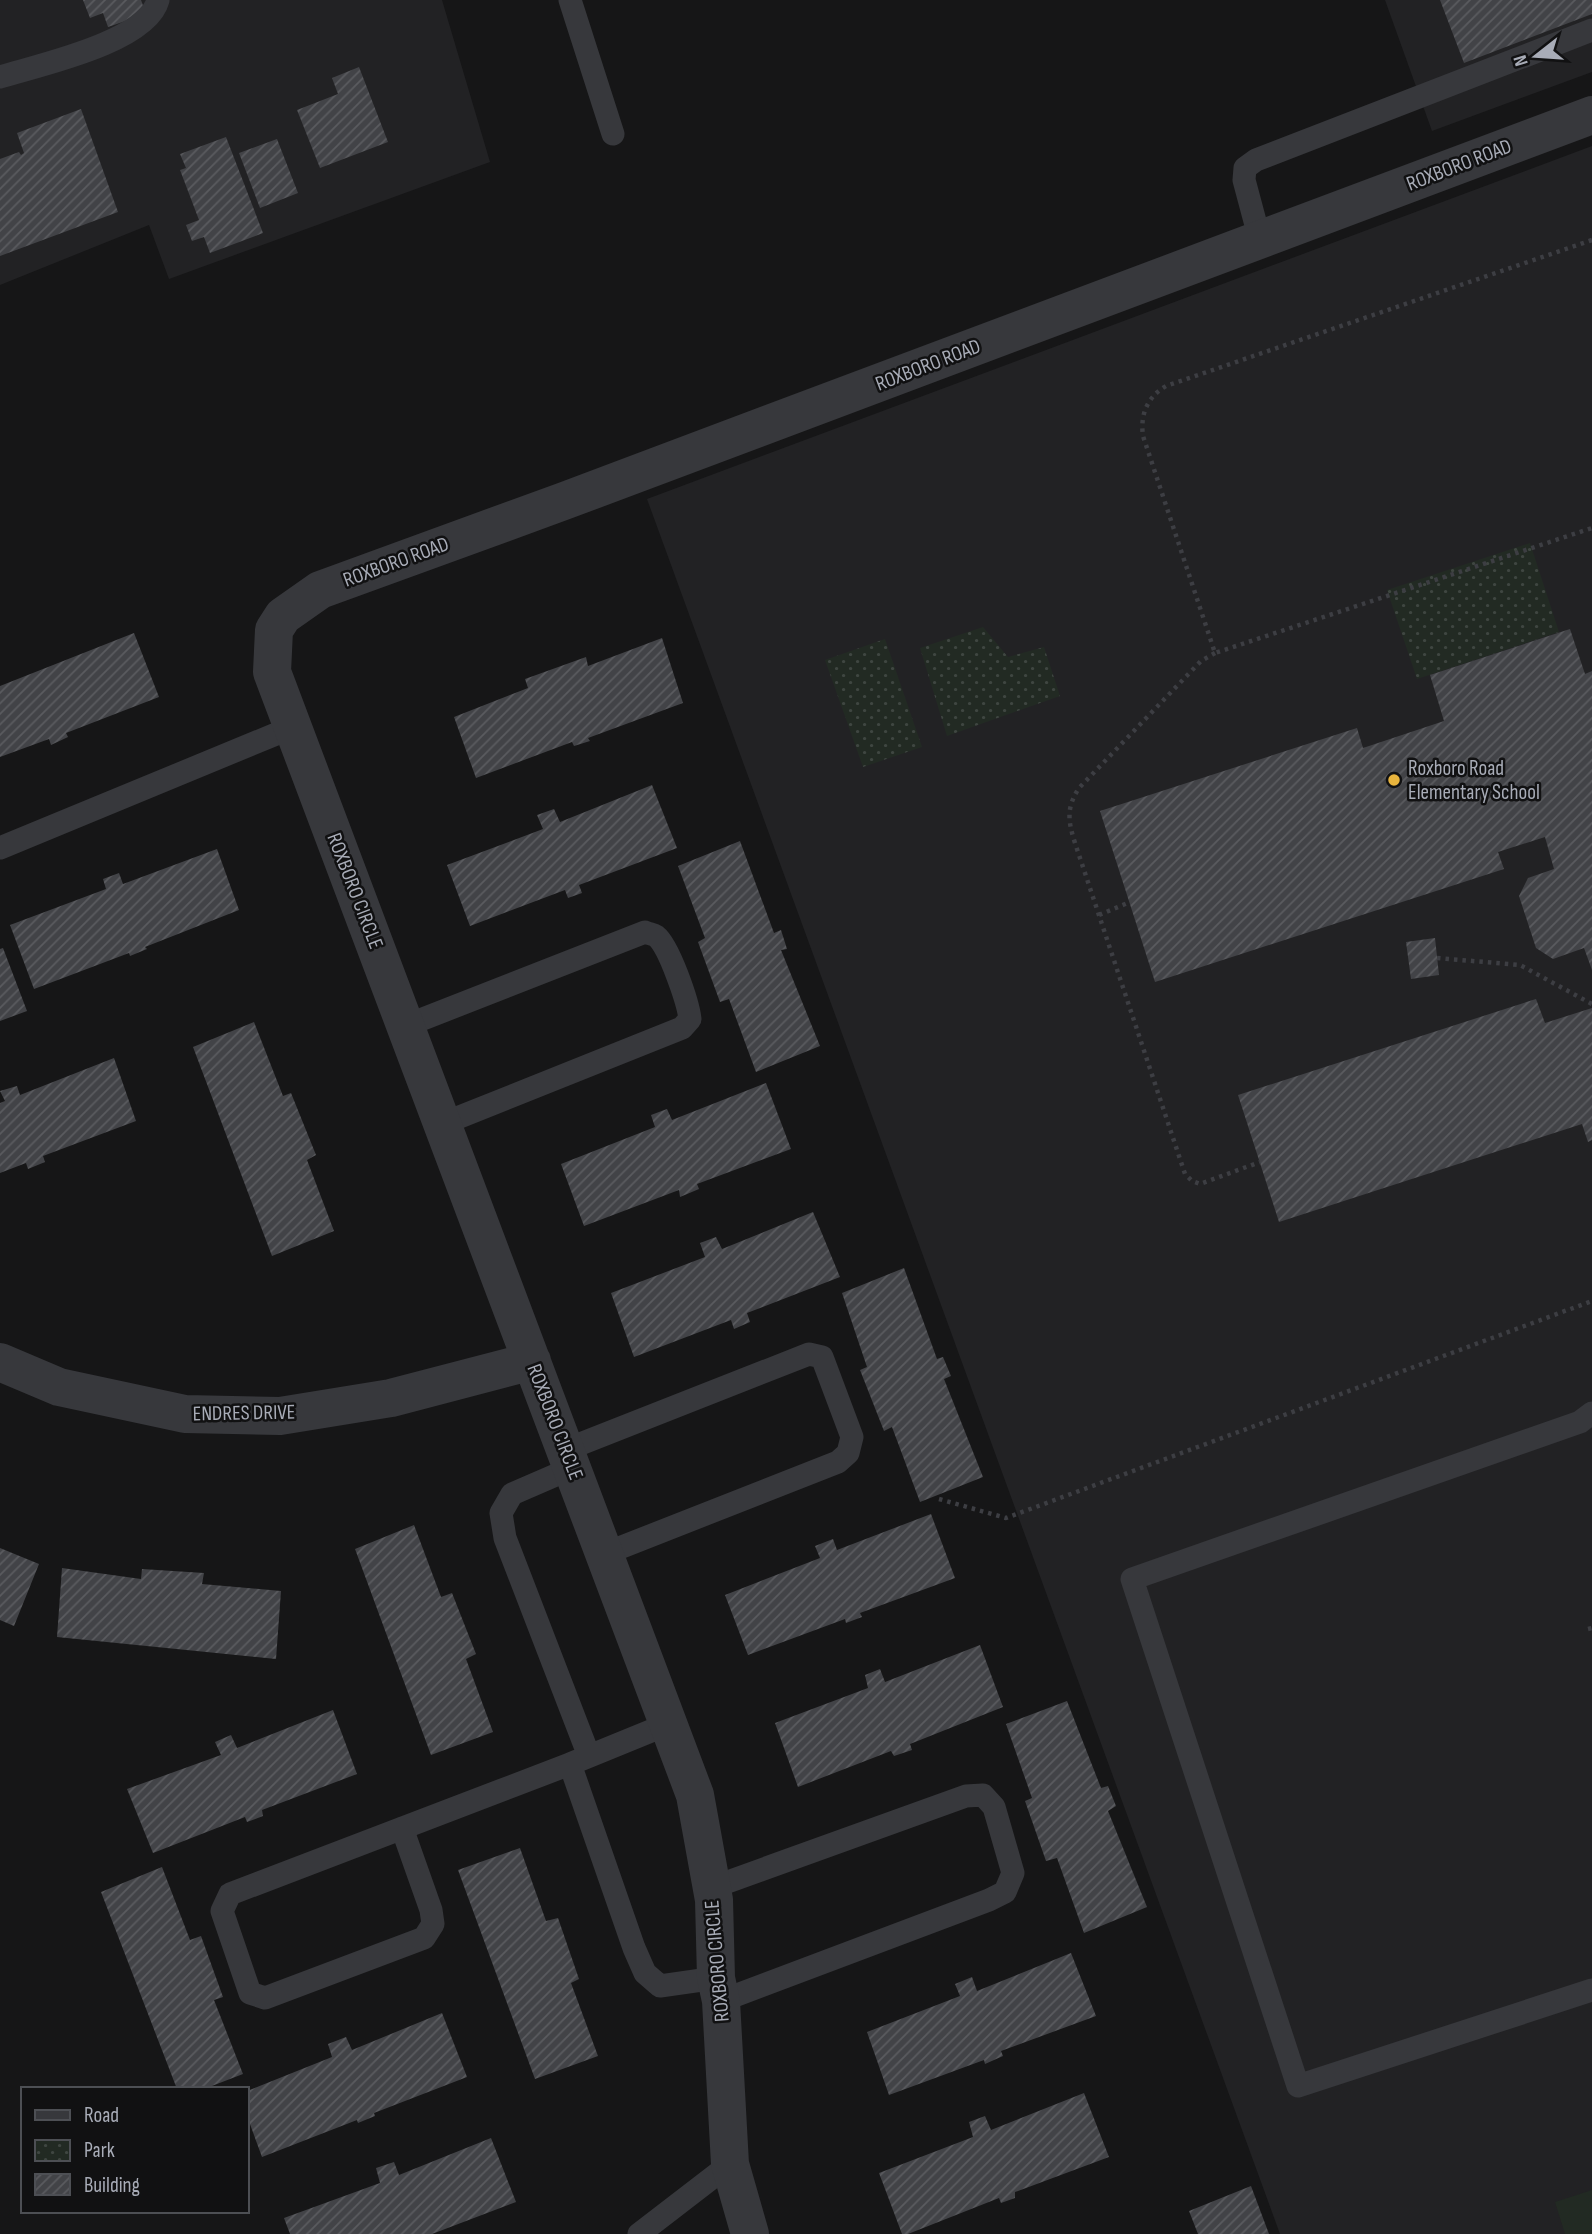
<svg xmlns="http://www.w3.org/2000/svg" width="1592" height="2234" viewBox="0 0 1592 2234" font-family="'Sofia Sans Condensed',sans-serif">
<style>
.built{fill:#222224}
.park{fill:url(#park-dots)}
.garden{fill:#222a23}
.building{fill:url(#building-hatch)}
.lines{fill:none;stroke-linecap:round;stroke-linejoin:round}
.path{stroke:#3d3e43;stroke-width:4.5;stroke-dasharray:3.5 5;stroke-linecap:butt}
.service{stroke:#37383c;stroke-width:23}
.minor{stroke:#37383c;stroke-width:38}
.poi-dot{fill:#e8b43d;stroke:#111112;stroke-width:2.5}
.labels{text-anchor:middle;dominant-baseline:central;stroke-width:5;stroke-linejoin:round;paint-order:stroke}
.street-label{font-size:21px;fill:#a8acb7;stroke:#111112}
.poi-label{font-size:21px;fill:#a8acb7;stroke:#111112;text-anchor:start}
</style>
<defs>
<pattern id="park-dots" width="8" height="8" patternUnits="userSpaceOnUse" patternTransform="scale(1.75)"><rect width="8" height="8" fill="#222a23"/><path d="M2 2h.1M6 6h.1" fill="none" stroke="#3f4641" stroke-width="1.8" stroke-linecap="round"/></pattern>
<pattern id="building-hatch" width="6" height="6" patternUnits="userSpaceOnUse" patternTransform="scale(1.75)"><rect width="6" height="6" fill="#424347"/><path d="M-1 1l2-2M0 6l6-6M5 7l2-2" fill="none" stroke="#5a5b5f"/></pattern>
</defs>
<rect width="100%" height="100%" fill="#161617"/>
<path class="built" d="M0,0H442L490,162L169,279L149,225L0,285Z
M1385,0H1592V72L1432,131Z
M1592,146V2234H1280L647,499Z"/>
<path class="park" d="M1530,543L1559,632L1417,679L1387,590Z
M983,627L1008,657L1044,647L1060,696L947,736L920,648Z
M885,639L922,747L863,767L825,660Z"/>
<path class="garden" d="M1592,2190V2234H1565L1555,2202Z"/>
<path class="building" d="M83,0H141L146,14L108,27L103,13L90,18Z
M1440,0H1592V14L1464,63Z
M359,67L388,142L320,168L297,110L338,94L332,78Z
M81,109L118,212L0,256V159L19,152L21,155L24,153L17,133Z
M226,137L263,233L210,253L204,237L192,241L186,225L199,220L180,170L186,168L180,154Z
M277,139L298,193L260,208L239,153Z
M1570,629L1585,674L1592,671V970L1584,948L1553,959L1536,948L1519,896L1528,878L1554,869L1545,837L1498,852L1504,869L1155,982L1100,811L1357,728L1363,748L1444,721L1430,675Z
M134,633L159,697L66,733L68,737L51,745L49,739L0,757V686Z
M662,638L683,703L588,738L590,741L574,746L572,742L476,778L454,717L528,688L525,679L586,657L588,666Z
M652,785L677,848L579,885L582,893L568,898L565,890L470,926L447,865L543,829L537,815L554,809L560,822Z
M740,841L774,933L781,930L787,949L781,950L820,1046L756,1072L729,999L720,1002L698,942L705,938L678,866Z
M217,849L239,910L145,947L147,949L130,956L129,953L34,989L10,925L106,889L103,879L119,873L123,884Z
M1435,938L1439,975L1411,979L1406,942Z
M3,948L27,1011L0,1021V949Z
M1536,999L1545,1023L1592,1008V1140L1588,1142L1582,1124L1279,1222L1238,1095Z
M254,1022L283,1096L291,1093L316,1155L307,1160L334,1231L272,1256L193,1047Z
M114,1058L136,1121L43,1156L45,1162L28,1169L26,1163L0,1173V1103L5,1101L0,1091L17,1086L20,1095Z
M766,1083L791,1149L697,1184L699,1189L680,1197L679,1190L584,1226L561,1164L655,1127L651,1115L667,1109L672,1120Z
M813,1212L840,1277L747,1313L750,1322L734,1329L731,1320L634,1357L611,1293L705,1257L700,1243L716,1237L722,1249Z
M904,1268L937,1359L943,1357L951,1376L944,1379L983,1477L920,1502L892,1427L884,1431L860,1370L867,1367L842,1293Z
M931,1514L955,1578L860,1613L862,1617L846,1623L845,1619L748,1655L725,1595L820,1558L815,1546L833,1539L837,1550Z
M414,1525L441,1597L452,1593L476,1654L466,1659L493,1732L431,1755L355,1549Z
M0,1548L39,1564L14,1626L0,1620Z
M62,1568L141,1579L142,1569L204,1573L202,1584L281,1591L276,1659L57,1637Z
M980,1645L1003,1707L910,1744L912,1750L894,1756L891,1751L798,1787L775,1723L868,1688L865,1675L880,1669L885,1682Z
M1067,1701L1101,1788L1108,1786L1116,1806L1108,1811L1147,1907L1084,1933L1057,1858L1046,1861L1025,1801L1032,1798L1006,1724Z
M333,1710L357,1774L262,1810L263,1816L247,1822L245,1817L153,1853L127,1789L221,1755L215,1742L231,1735L237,1748Z
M520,1848L546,1921L558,1918L579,1979L571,1983L598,2056L535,2079L458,1870Z
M162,1867L190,1940L201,1936L223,1997L214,2000L243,2074L204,2089H177L101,1892Z
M1071,1953L1096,2016L1001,2051L1003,2056L985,2064L984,2060L889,2095L867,2032L960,1996L955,1984L972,1977L977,1991Z
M442,2013L467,2077L374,2113L375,2116L358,2123L357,2120L262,2157L247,2116V2091L332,2057L328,2044L346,2037L352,2050Z
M1084,2093L1109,2157L1015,2192V2198L1001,2203L999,2198L908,2234H902L879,2173L973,2137L969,2122L985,2116L991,2130Z
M491,2138L516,2202L432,2234H290L284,2218L380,2183L376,2168L394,2162L399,2175Z
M1251,2186L1269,2234H1198L1189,2211Z"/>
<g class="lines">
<path class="path" d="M1592,240L1166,386C1147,397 1140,415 1143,436L1215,653L1592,528
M1215,653L1201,661L1079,788C1066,808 1068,821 1075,843L1185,1174L1192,1181L1200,1184L1260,1162
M1099,915L1130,902
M1437,958L1520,965L1592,1004
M939,1499L1006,1518L1592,1301
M1588,1629L1592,1628"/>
<path class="service" d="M570,0L613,134
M0,77C39,65 147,42 158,0
M1260,240L1244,180L1245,168L1256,160L1592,30
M0,848L293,727
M405,1026L645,932C649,934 653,934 656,936C669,946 688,1002 690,1019L682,1028L442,1124
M1592,1413L1580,1422L1132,1579L1298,2086L1592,1990
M565,1450L809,1354L822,1357L852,1437L848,1453L838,1462L604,1554
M572,1468L512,1494L501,1513L505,1538L589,1756
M668,1724L570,1764L634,1948L645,1973L660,1986L716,1978
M402,1828L431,1910L433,1924L424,1938L265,1998L250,1993L222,1911L230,1894L570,1764
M711,1888L966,1796L983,1795L994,1807L1013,1873L1005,1892L989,1900L721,2001
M639,2234L730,2164"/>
<path class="minor" d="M0,1362L59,1387L185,1414L280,1416L391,1398L532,1361
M750,2234L730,2164L721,2001L716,1978L714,1900L695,1795L272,672L274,630L283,616L320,590L564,501L1592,115"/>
</g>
<circle class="poi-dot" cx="1394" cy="780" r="7"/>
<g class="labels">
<g class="street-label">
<text transform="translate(1459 165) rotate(-21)">ROXBORO ROAD</text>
<text transform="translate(928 365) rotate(-21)">ROXBORO ROAD</text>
<text transform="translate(396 562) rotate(-20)">ROXBORO ROAD</text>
<text transform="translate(355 891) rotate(69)">ROXBORO CIRCLE</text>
<text transform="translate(244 1413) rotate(-1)">ENDRES DRIVE</text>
<text transform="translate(555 1422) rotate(69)">ROXBORO CIRCLE</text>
<text transform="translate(717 1961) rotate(-95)">ROXBORO CIRCLE</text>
</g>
<g class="poi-label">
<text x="1408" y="768">Roxboro Road<tspan x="1408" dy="24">Elementary School</tspan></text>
</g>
</g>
<rect x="21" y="2087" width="228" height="126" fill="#111112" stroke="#4d4f54" stroke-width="2"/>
<rect x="35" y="2110" width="35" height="10" fill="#37383c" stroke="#4d4f54" stroke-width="2"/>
<text x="84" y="2122" font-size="21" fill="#a8acb7">Road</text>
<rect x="35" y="2140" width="35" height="21" fill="url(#park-dots)" stroke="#4d4f54" stroke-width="2"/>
<text x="84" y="2157" font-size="21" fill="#a8acb7">Park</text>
<rect x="35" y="2174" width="35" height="21" fill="url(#building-hatch)" stroke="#4d4f54" stroke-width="2"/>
<text x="84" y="2192" font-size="21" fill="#a8acb7">Building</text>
<g transform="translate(1536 56) rotate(253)" stroke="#111112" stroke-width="5" paint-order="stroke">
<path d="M0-5L12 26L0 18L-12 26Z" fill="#a8acb7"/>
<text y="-10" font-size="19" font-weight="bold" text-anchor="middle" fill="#a8acb7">N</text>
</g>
</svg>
